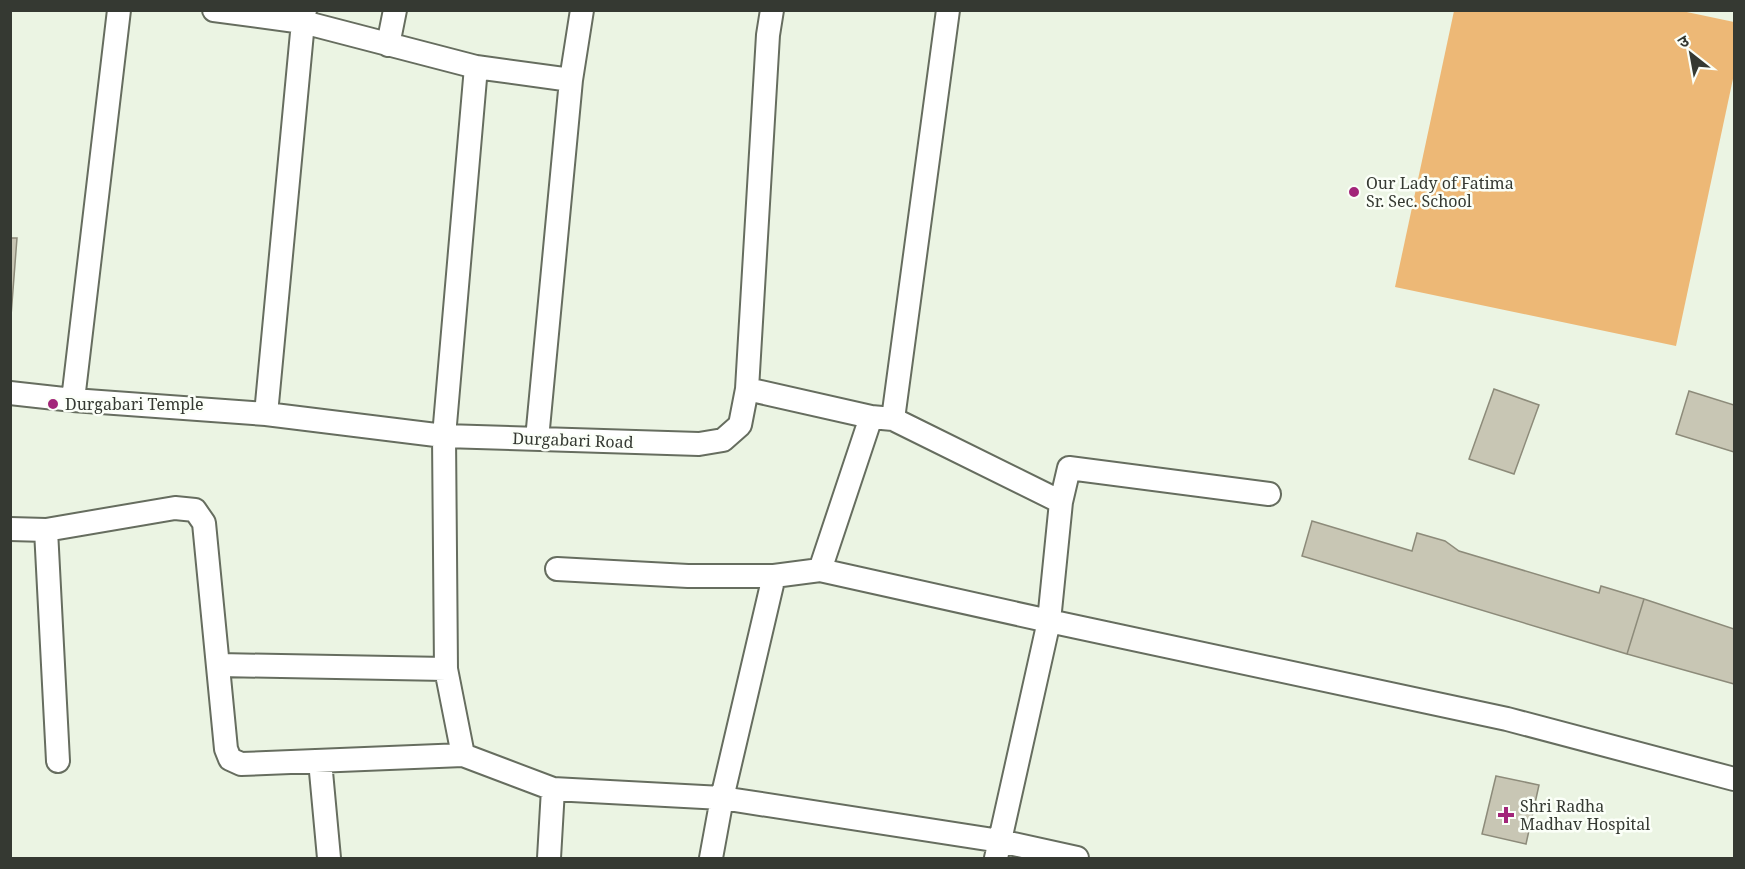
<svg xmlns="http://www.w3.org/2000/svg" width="1745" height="869" viewBox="0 0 1745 869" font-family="'Noto Serif','Noto Sans Devanagari',serif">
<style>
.green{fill:#edb876}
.building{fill:#c8c6b4;stroke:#8d8b7a;stroke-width:1.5}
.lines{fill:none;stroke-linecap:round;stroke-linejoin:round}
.minor-casing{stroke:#666d5f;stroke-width:26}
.minor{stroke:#fff;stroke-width:22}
.poi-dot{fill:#a22579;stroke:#fbfff8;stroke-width:2}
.labels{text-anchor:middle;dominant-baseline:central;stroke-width:5;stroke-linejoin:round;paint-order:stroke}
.poi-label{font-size:16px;fill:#353932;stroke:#fbfff8;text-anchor:start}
.street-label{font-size:16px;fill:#353932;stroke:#fbfff8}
</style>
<rect width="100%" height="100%" fill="#ebf4e3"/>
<path class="green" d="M1682,11L1734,22V74L1676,346L1395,287L1454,11Z"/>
<path class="building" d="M10,238H17L10,329Z
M1494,389L1539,405L1514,474L1469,459Z
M1689,391L1734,405V452L1676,434Z
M1312,521L1412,551L1417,533L1445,541L1459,551L1599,593L1601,586L1644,599L1627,654L1302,556Z
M1644,599L1734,629V684L1627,654Z
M1496,776L1539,785L1526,844L1482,834Z"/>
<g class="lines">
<defs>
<path id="minor" d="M214,10L303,22L266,414
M305,10L303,22L476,67L571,80
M388,45L395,10
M747,389L871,417L893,419L1061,502
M10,393L73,400L266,414L444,436L699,444L723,440L740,425L747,389L768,35L772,10
M73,400L119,10
M893,419L948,10
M537,439L571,80L582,10
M10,529L46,530L175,508L195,510L204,523L226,749L230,759L241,764L463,755L553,789L722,798L774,576
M46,530L58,761
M557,569L688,576H774L820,570L1049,621L1507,719L1734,779
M820,570L871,417
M219,665L446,669L444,436L476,67
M446,669L463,755
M320,761L329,858
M549,858L553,789
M711,858L722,798L1000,841L1077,858
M996,858L1049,621L1061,502L1069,468L1269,494"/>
</defs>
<use href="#minor" class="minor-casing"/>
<use href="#minor" class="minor"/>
</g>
<g class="poi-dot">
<circle cx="1354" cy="192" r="6"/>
<circle cx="53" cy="404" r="6"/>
<path d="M1503 806h6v6h6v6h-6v6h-6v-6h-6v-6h6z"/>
</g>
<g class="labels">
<g class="poi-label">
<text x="1366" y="183">Our Lady of Fatima<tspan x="1366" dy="18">Sr. Sec. School</tspan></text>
<text x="65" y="404">Durgabari Temple</text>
<text x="1520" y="806">Shri Radha<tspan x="1520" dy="18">Madhav Hospital</tspan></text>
</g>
<g class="street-label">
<text transform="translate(573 440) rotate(2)">Durgabari Road</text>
</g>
</g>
<rect width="1745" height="869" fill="none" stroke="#353932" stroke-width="24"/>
<g transform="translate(1691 54) rotate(329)" stroke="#fbfff8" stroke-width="4.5" paint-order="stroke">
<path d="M0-4.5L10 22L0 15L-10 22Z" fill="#353932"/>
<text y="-9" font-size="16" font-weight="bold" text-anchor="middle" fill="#353932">उ</text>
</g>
</svg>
